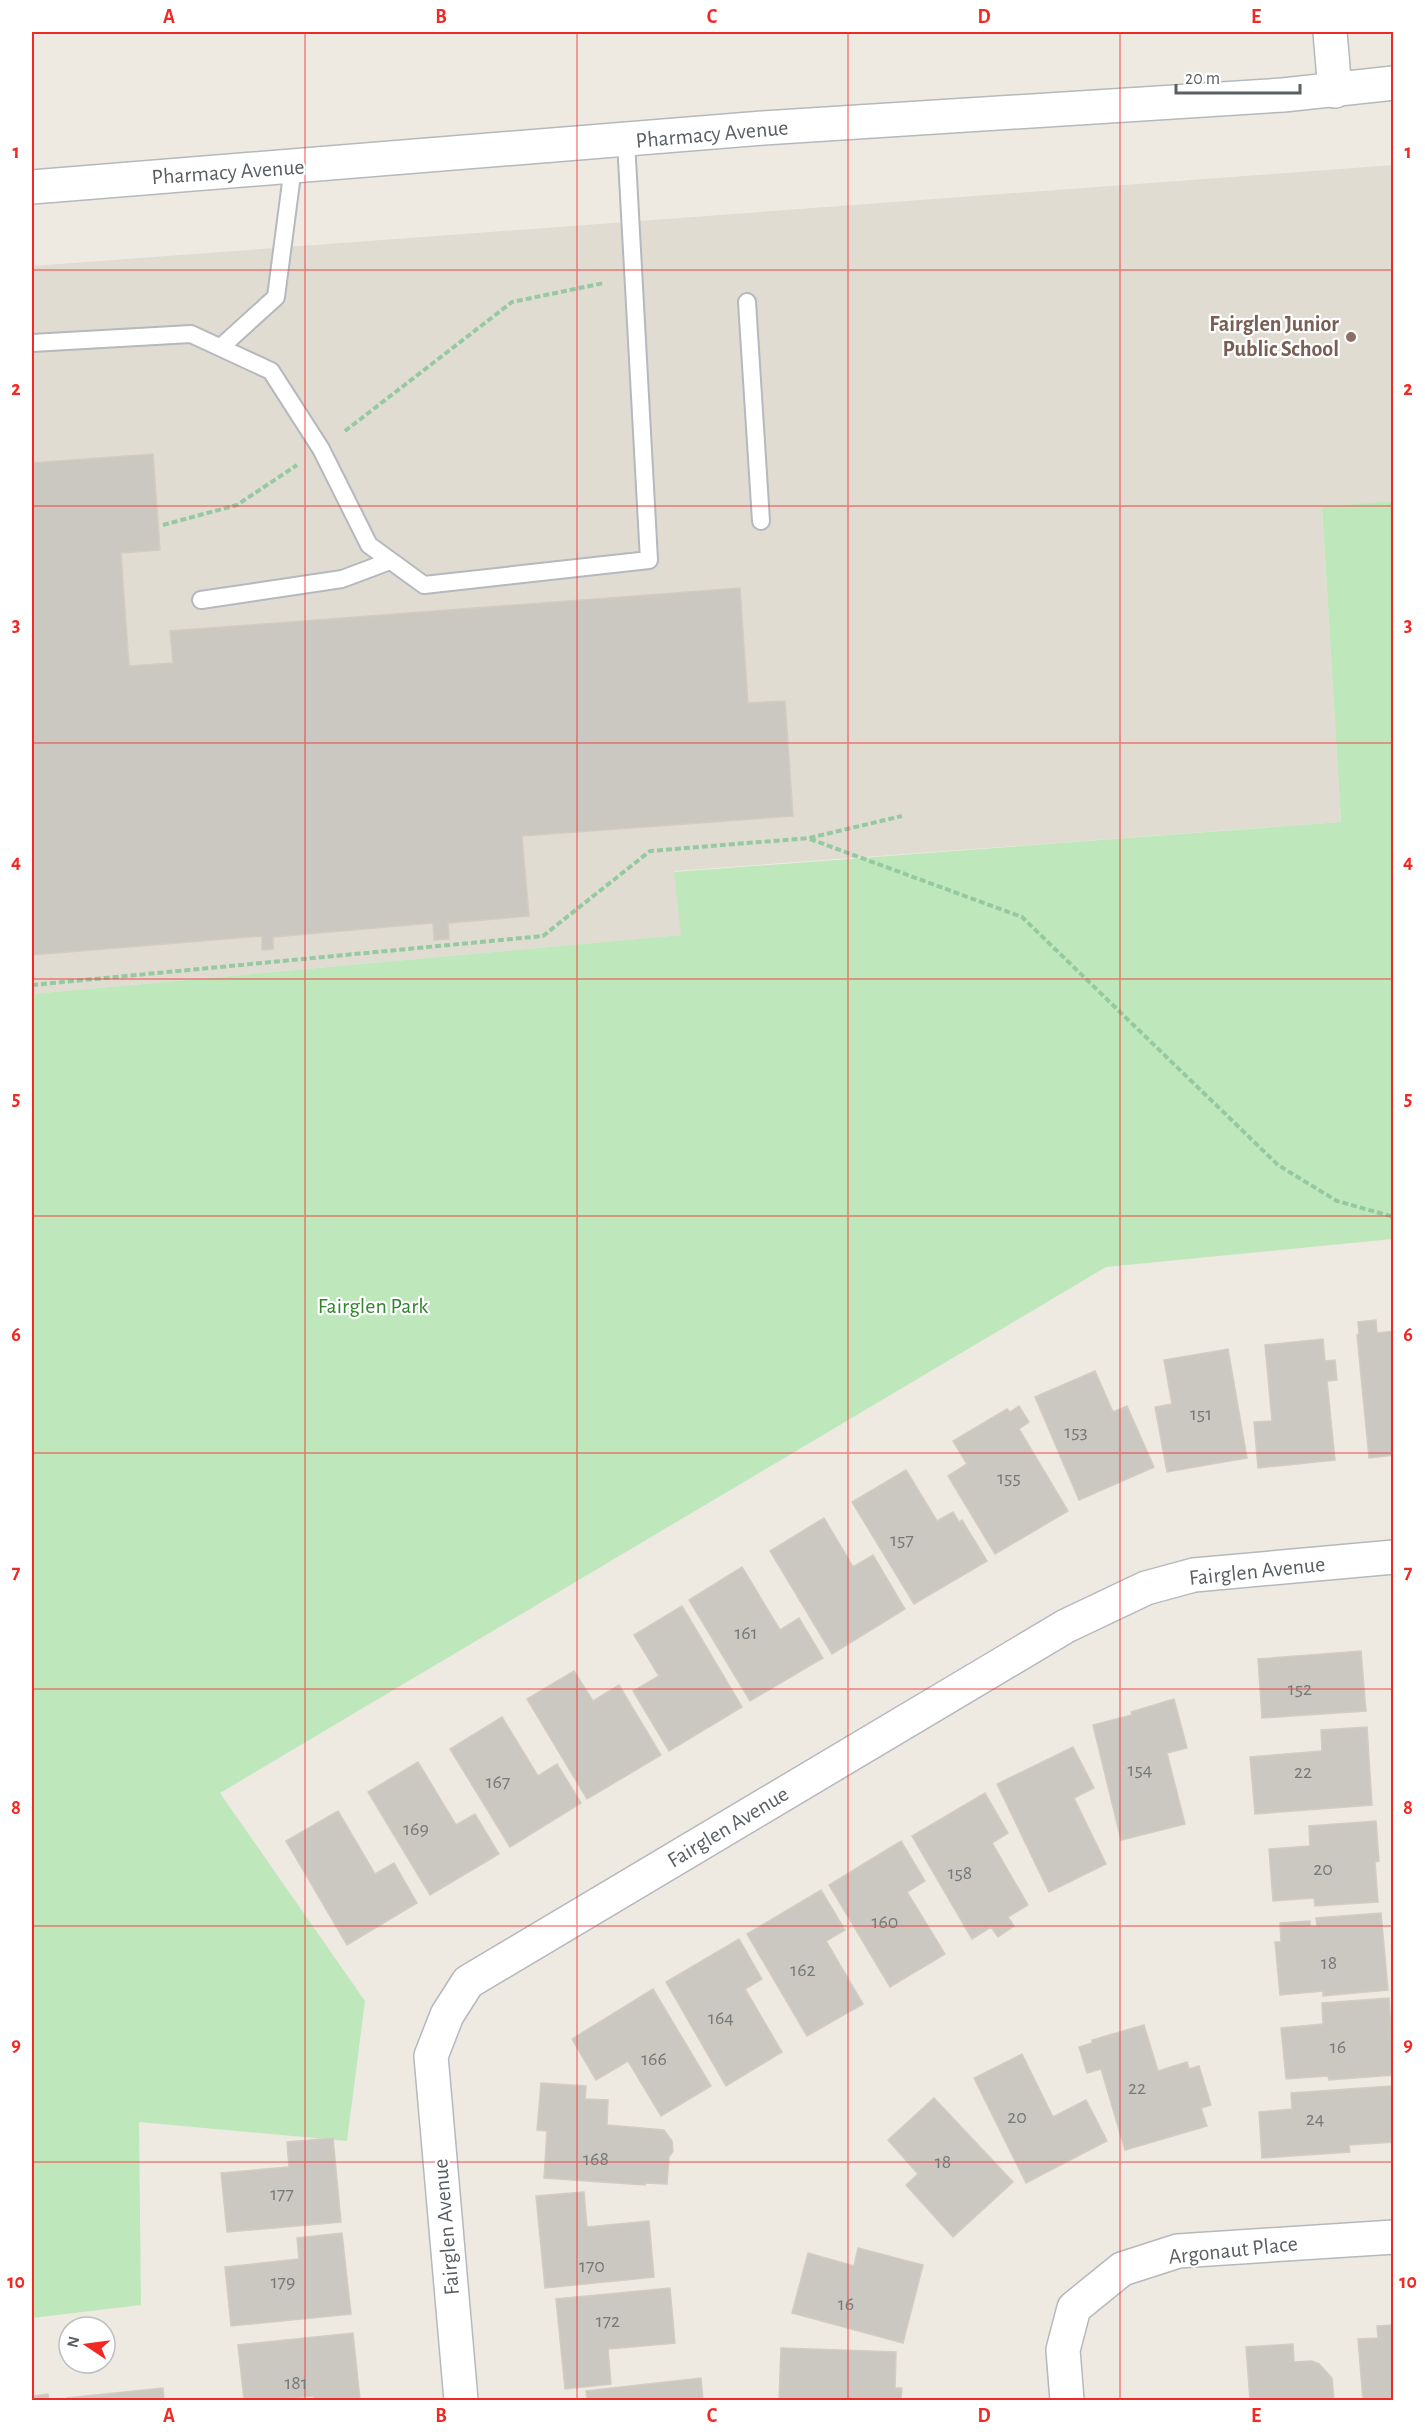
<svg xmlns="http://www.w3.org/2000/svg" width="1425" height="2432" viewBox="0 0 1425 2432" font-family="'Alegreya Sans',sans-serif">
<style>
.education{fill:#e0dcd2}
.green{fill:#bfe7bc}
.building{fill:#cbc7c1;stroke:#d3ccc0;stroke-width:1.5}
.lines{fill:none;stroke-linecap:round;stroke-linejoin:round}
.service-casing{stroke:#b5b8bd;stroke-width:20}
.minor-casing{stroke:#b5b8bd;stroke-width:36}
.tertiary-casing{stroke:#b5b8bd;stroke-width:36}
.path{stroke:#95c9a1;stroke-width:4;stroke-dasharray:6 3;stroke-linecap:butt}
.service{stroke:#fff;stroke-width:16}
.minor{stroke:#fff;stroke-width:33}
.tertiary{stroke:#fff;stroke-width:33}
.grid{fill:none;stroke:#f22824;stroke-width:1.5;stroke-opacity:0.55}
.education-dot{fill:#8d6e63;stroke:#fff;stroke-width:2}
.labels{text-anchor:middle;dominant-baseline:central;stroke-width:4.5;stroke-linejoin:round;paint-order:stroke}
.number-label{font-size:20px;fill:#76797a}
.street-label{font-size:22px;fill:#5a5f63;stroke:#fff}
.education-label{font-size:22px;font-weight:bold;fill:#785e54;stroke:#fff;text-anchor:end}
.park-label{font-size:22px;fill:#30852f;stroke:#fff}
.neatline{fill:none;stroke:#f22824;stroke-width:2}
.grid-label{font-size:20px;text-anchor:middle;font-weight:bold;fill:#f22824}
</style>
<rect width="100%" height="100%" fill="#eeeae2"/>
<path class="education" d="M1393,165V501L1322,508L1341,822L675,871L682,935L32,994V266Z"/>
<path class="green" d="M1393,501V1239L1106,1267L220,1793L365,2001L347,2141L139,2122L141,2305L32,2318V994L681,935L674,872L1341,822L1322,507Z"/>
<path class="building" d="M153,454L160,550L121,553L129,666L173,663L170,631L740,588L748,703L785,701L793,816L522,836L529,916L448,923L449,939L434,940L433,923L273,937V949L262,950V936L32,955V463Z
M1376,1320L1377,1333L1394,1331V1455L1369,1458L1357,1335L1359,1334L1358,1322Z
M1323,1339L1325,1361L1335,1360L1337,1380L1327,1381L1335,1460L1258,1468L1254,1422L1272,1421L1265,1345Z
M1228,1349L1247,1458L1167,1472L1155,1407L1172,1404L1164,1360Z
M1095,1371L1113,1412L1127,1406L1154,1467L1079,1500L1035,1397Z
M1019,1406L1029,1422L1019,1429L1068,1511L995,1554L948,1476L967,1464L953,1441L1007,1409L1010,1412Z
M906,1470L937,1521L953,1512L959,1522L962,1520L987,1561L914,1604L852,1502Z
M824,1518L853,1567L873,1555L905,1609L832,1654L770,1551Z
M742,1567L780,1630L799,1618L823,1658L750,1701L689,1600Z
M682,1606L742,1707L669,1751L633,1691L659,1676L634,1635Z
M1361,1651L1366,1711L1262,1718L1258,1659Z
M574,1671L593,1701L619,1685L661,1755L587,1799L527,1699Z
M1174,1699L1187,1748L1167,1753L1185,1824L1121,1840L1093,1725L1132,1715L1131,1712Z
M502,1717L538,1776L557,1764L581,1803L510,1847L450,1749Z
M1367,1727L1372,1805L1255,1814L1250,1757L1322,1751L1321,1730Z
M1073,1747L1094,1788L1074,1798L1106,1864L1049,1892L997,1784Z
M418,1762L456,1825L475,1814L499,1854L430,1895L368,1792Z
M985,1793L1008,1833L992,1843L1028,1905L1008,1917L1014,1926L998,1937L991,1927L972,1939L912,1836Z
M338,1811L375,1874L394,1863L417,1903L347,1945L286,1841Z
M1376,1821L1379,1861L1375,1862L1378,1902L1315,1906L1314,1898L1273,1901L1269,1849L1310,1846L1309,1826Z
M901,1841L925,1881L907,1892L945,1954L890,1987L829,1885Z
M821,1890L845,1930L826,1941L863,2004L807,2036L747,1934Z
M1381,1913L1388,1990L1323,1996V1991L1280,1995L1275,1942H1281L1280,1923L1310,1921V1927L1317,1926L1316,1918Z
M739,1939L762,1979L745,1989L782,2052L726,2086L666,1982Z
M653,1989L711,2086L661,2116L628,2061L596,2080L572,2039Z
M1389,1998L1394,2075L1329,2080L1328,2076L1286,2079L1281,2028L1323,2024L1322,2003Z
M1144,2025L1158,2071L1187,2062L1189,2069L1199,2066L1211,2105L1201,2108L1207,2126L1125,2150L1101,2069L1087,2073L1079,2047L1092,2043V2040Z
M1022,2054L1053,2117L1086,2100L1107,2141L1026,2183L974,2078Z
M541,2083L586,2086L585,2099L608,2100L607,2125L664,2130L672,2141L673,2151L669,2157L667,2184L646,2183L645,2185L544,2178L547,2131L537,2130Z
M1391,2086L1394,2142L1349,2145L1350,2152L1262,2158L1259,2112L1292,2109L1291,2093Z
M934,2098L1013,2182L953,2237L906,2185L918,2174L888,2140Z
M333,2138L341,2222L227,2232L221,2173L289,2167L287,2142Z
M584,2192L587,2227L649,2221L654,2277L545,2288L536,2196Z
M342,2233L351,2314L231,2326L225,2267L299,2259L297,2238Z
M858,2248L923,2265L903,2343L792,2313L808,2253L854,2266Z
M670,2288L675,2343L608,2349L611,2384L565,2389L556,2299Z
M1394,2325V2400H1363L1358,2339L1378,2338L1377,2326Z
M353,2333L360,2400H314L313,2396L274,2400H244L238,2345Z
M1293,2344L1294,2362L1312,2361L1319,2364L1332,2378L1334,2400H1250L1246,2347Z
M781,2348L896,2352L895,2388H902L901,2400H779Z
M701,2378L703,2400H587L586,2391Z
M163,2388L164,2400H68L67,2398Z
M48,2394L49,2400H32V2396Z"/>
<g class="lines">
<defs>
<path id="service" d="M747,302L761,521
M32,343L191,334L271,371L321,449L369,545L424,585L649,560L626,141
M221,347L276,297L293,167
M201,600L342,579L390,561"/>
<path id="minor" d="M1330,32L1335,91
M461,2400L431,2056L447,2015L468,1982L1066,1626L1146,1588L1194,1575L1394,1557
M1067,2400L1063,2350L1074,2308L1122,2269L1178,2251L1394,2237"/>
<path id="tertiary" d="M32,187L763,128L1283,95L1394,83"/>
</defs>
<use href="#service" class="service-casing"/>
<use href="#minor" class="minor-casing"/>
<use href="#tertiary" class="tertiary-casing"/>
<path class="path" d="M345,431L512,302L604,283
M163,525L237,505L297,465
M810,839L1022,917L1278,1165L1337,1201L1394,1217
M32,985L543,936L650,851L809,838L902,816"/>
<use href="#service" class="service"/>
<use href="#minor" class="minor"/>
<use href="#tertiary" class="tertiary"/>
</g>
<path class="grid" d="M305,32V2400M577,32V2400M848,32V2400M1120,32V2400M32,270H1394M32,506H1394M32,743H1394M32,979H1394M32,1216H1394M32,1453H1394M32,1689H1394M32,1926H1394M32,2162H1394"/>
<circle class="education-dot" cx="1351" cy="337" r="6"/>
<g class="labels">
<g class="number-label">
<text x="1201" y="1414">151</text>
<text x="1076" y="1432">153</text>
<text x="1009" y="1478">155</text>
<text x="902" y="1540">157</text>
<text x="746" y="1633">161</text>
<text x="1300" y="1689">152</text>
<text x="1140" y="1770">154</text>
<text x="1303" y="1772">22</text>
<text x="498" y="1782">167</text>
<text x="416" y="1829">169</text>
<text x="1323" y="1869">20</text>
<text x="960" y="1873">158</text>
<text x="885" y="1922">160</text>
<text x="1329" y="1963">18</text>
<text x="803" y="1970">162</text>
<text x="721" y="2018">164</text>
<text x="1338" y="2047">16</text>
<text x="654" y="2059">166</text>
<text x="1137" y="2088">22</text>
<text x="1017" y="2117">20</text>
<text x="1315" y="2119">24</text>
<text x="596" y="2159">168</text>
<text x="943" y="2162">18</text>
<text x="282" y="2194">177</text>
<text x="592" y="2266">170</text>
<text x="283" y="2282">179</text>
<text x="846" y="2304">16</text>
<text x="608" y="2321">172</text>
<text x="296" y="2383">181</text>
</g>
<g class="street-label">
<text transform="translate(712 134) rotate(-5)">Pharmacy Avenue</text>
<text transform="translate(228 172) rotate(-4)">Pharmacy Avenue</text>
<text transform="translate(1257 1571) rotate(-6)">Fairglen Avenue</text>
<text transform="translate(728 1827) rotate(-31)">Fairglen Avenue</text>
<text transform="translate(446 2227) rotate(-95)">Fairglen Avenue</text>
<text transform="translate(1233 2250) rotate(-6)">Argonaut Place</text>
</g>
<g class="education-label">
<text x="1339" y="324">Fairglen Junior<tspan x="1339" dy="25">Public School</tspan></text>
</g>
<g class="park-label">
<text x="373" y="1306">Fairglen Park</text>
</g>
</g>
<rect width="1425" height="2432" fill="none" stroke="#ffffff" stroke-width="66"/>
<g transform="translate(87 2345) rotate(283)"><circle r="28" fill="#ffffff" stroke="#bdbfc1" stroke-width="1.5"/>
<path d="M0-4.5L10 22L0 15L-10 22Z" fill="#f22824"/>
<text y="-9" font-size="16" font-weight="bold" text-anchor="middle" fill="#5a5f63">N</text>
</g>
<path d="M1176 84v9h124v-9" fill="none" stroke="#5a5f63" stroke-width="3"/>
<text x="1185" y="84" font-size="18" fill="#5a5f63" stroke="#ffffff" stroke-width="4.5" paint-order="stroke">20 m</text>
<rect x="33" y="33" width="1359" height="2366" class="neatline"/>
<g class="grid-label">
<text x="169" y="23">A</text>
<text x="441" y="23">B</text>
<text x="712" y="23">C</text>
<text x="984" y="23">D</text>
<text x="1256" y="23">E</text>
<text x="16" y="158">1</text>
<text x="1408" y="158">1</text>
<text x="16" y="395">2</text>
<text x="1408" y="395">2</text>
<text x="16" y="631">3</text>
<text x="1408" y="631">3</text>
<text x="16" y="868">4</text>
<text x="1408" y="868">4</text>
<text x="16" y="1105">5</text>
<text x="1408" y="1105">5</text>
<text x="16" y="1341">6</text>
<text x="1408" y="1341">6</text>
<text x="16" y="1578">7</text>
<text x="1408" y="1578">7</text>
<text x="16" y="1814">8</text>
<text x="1408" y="1814">8</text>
<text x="16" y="2051">9</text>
<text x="1408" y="2051">9</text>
<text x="16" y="2288">10</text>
<text x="1408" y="2288">10</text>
<text x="169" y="2422">A</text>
<text x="441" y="2422">B</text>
<text x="712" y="2422">C</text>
<text x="984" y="2422">D</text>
<text x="1256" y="2422">E</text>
</g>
</svg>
